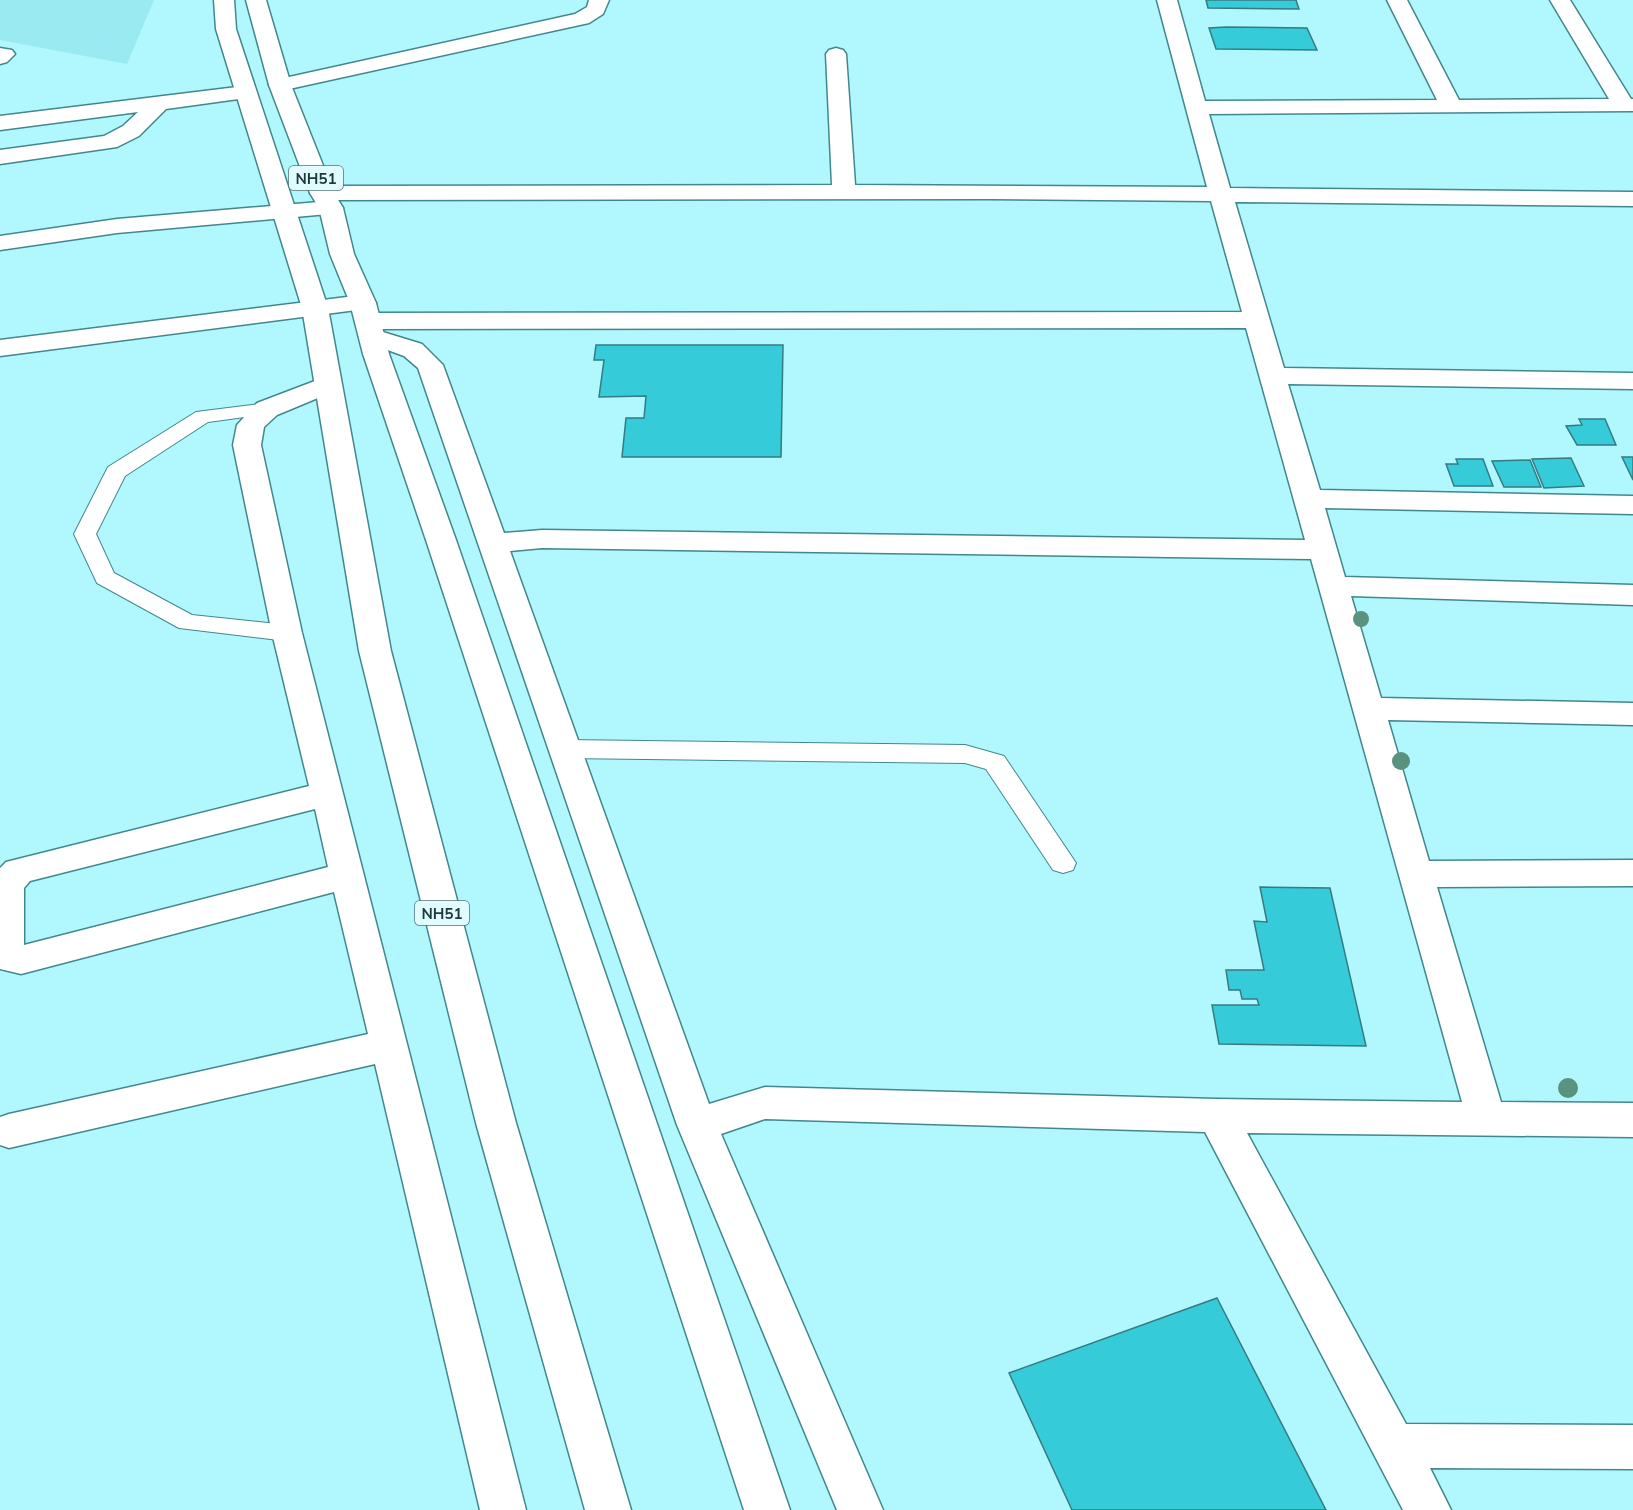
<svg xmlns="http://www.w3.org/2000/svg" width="1633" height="1510" viewBox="0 0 1633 1510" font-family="Mulish,sans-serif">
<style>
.built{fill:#9aeaf2}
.building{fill:#36cbd8;stroke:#367b82;stroke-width:1.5}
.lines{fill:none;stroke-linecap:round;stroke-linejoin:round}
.service-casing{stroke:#42878d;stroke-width:2}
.minor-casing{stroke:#42878d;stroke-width:3}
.trunk-casing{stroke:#42878d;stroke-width:3}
.service{fill:#fff;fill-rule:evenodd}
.minor{fill:#fff;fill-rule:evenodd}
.trunk{fill:#fff;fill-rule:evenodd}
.tree{fill:#59937d}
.labels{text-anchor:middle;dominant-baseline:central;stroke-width:4.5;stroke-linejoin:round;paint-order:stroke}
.shield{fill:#e1fcfe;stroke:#567376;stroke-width:1.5}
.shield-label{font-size:15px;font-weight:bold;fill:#1b383b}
</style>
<rect width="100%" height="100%" fill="#b1f7fe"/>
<path class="built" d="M0,0H154L127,64L0,40Z"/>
<path class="building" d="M1206,0H1296L1299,9L1208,8Z
M1226,27L1307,28L1317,50L1216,49L1209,28Z
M596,345H783L781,457H622L626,418H644L646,396L599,397L604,360H594Z
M1579,419H1605L1616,445H1577L1566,426L1582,425Z
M1622,457H1633V480Z
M1571,458L1584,486L1544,488L1532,459Z
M1456,459H1483L1493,486H1454L1446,464H1458Z
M1530,460L1541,487H1504L1492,461Z
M1260,887L1330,888L1366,1046L1219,1044L1212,1005H1259L1257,999H1242L1240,990H1229L1226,970H1264L1254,921L1267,922Z
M1217,1298L1326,1510H1072L1009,1373Z"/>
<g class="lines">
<defs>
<path id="service" d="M267,403L274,405L277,409L274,413L208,422L125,476L96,534L114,573L192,615L287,625L295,627L299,633L295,639L287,641L179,628L97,583L74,534L108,467L196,412Z
M566,740L965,745L1004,756L1076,863L1073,870L1063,873L1053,870L986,769L965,763L566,758L557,755L553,749L557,743Z"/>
<path id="minor" d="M589,0H609L603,14L589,23L280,91L272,90L269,85L272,80L280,79L575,14L587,7Z
M1157,0H1177L1205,101L1437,100L1387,0H1407L1459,100L1609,99L1550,0H1570L1631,99H1633V111L1209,114L1230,188L1633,192V206L1235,202L1284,368L1633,373V389L1288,384L1320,490L1633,496V514L1325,508L1345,577L1633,585V605L1351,596L1381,698L1633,703V725L1388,720L1429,861L1633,860V886L1437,887L1501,1102L1633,1103V1137L1247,1133L1406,1424L1633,1425V1469L1430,1468L1451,1510H1403L1205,1132L765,1119L721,1134L883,1510H837L677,1125L418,368L404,356L363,341L359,336L363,331L371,329L359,326L355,321L359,316L368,313L1242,312L1211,201L990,199L322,200L314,198L310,193L314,188L322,186L832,185L826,54L829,50L836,48L843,50L846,54L855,185L1207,187ZM1246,328L1305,540L542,530L504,533L443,365L422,344L373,329ZM542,548L1311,559L1462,1102L1217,1099L765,1087L709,1104L510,551Z
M0,48L12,50L15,54L7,62L0,64Z
M245,86L253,87L256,92L253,97L166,109L139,136L117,147L0,164V150L104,136L123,126L138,112L0,130V116Z
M331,201L339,203L343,208L339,213L117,233L0,250V236L117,219Z
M363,295L372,298L376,303L372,308L0,356V340Z
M328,376L337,378L341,384L337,390L277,415L264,427L261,445L302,633L526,1510H480L375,1064L9,1148L0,1145V1117L9,1114L368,1034L334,892L21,974L0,969V868L6,862L309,786L272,633L233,445L237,425L257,403ZM315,809L328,867L24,945V888L30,881Z"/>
<path id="trunk" d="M214,0H234L236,29L328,308L391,651L516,1123L631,1510H585L476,1123L359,651L302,308L216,29Z
M246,0H266L291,85L334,193L343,208L354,254L376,303L389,354L456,540L790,1510H744L426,540L363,354L350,303L330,254L319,208L310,193L269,85Z"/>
</defs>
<use href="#service" class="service-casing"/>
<use href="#minor" class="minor-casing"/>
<use href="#trunk" class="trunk-casing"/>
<use href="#service" class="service"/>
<use href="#minor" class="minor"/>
<use href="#trunk" class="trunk"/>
</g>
<g class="tree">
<circle cx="1361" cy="619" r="8"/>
<circle cx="1401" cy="761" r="9"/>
<circle cx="1568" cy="1088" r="10"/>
</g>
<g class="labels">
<g class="shield">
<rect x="289" y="166" width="54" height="24" rx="4.5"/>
<rect x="415" y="901" width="54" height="24" rx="4.5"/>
</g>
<g class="shield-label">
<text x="316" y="178">NH51</text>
<text x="442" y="913">NH51</text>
</g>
</g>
</svg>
